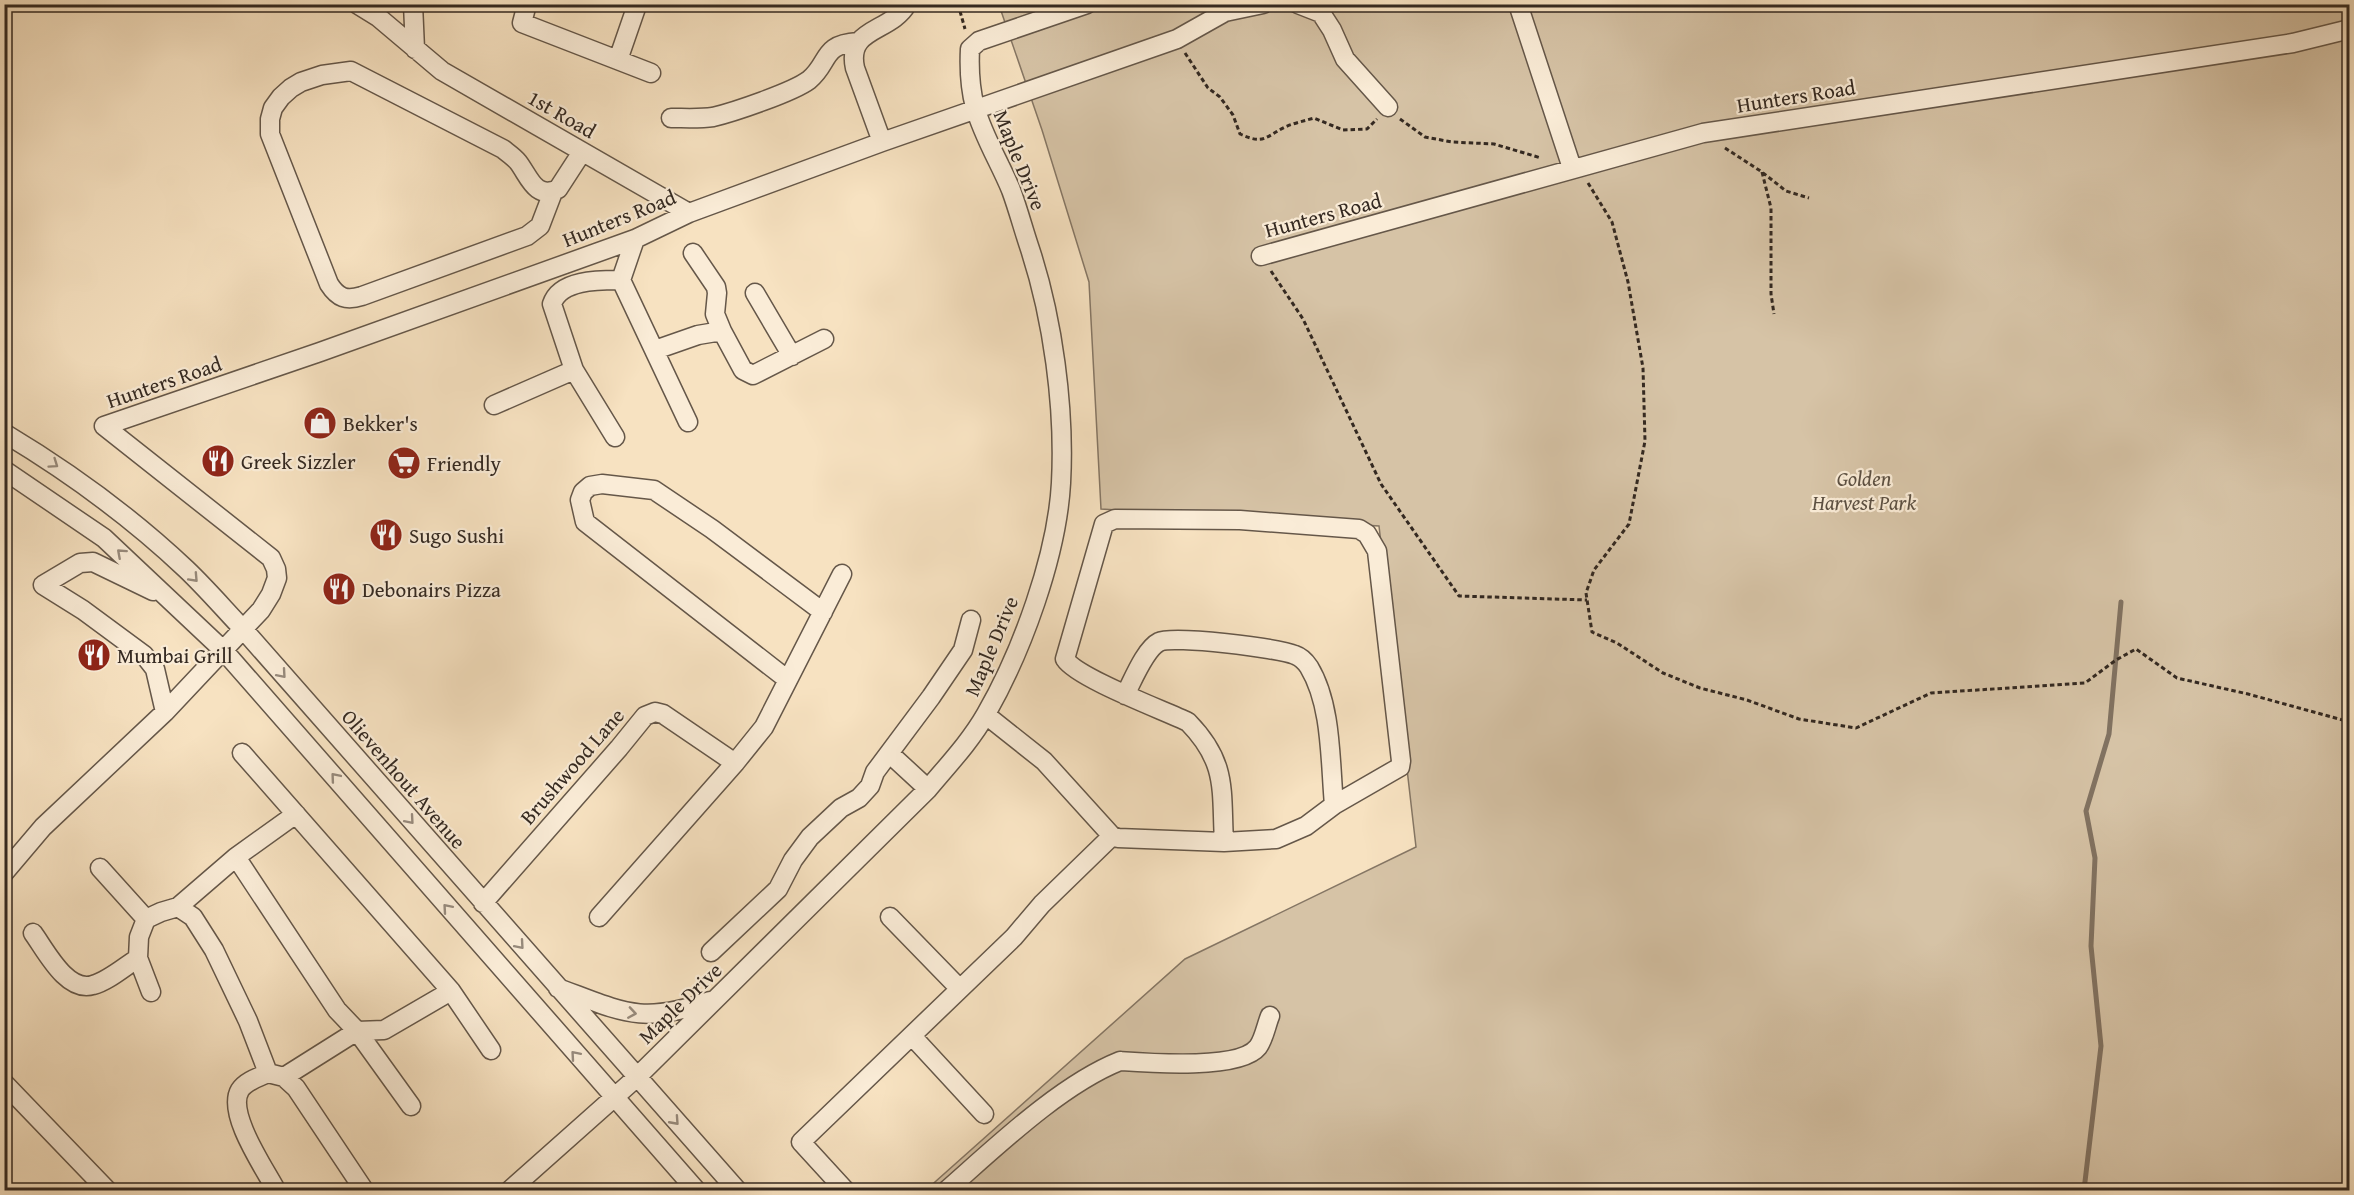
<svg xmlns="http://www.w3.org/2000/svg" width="2354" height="1195" viewBox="0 0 2354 1195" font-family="'Gentium Book Plus',serif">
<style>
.green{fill:#d6c3a6;stroke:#857664;stroke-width:1.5}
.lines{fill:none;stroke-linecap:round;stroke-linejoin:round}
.stream{stroke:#817261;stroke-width:5}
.minor-casing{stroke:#655749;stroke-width:21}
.path{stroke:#342921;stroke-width:3;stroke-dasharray:4.5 3;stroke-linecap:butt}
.minor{stroke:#faecd7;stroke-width:18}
.oneway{stroke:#978a7c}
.labels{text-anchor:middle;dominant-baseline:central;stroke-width:4.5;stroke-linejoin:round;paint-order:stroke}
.street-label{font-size:21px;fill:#342921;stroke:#faecd7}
.poi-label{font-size:21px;fill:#342921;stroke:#faecd7;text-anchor:start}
.park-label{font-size:21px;font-style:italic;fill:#5c5042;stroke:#faecd7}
</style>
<rect width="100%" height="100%" fill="#f7e2c1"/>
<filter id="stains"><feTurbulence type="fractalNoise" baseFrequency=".00333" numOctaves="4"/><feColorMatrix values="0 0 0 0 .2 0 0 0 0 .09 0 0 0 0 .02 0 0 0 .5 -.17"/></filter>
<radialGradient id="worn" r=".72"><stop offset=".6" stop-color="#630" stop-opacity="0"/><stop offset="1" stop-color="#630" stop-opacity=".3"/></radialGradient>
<path class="green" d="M999,5H2349V1190H926L1185,959L1416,847L1379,526L1101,509L1089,282L1042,130Z"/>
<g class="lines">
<path class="stream" d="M2084,1190L2101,1046L2091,946L2095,858L2086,811L2109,734L2121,602"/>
<defs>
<path id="minor" d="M357,4L378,17L442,71L689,213
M413,4L415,49
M527,4L522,23L651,73
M1298,4L1321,13L1332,30L1345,59L1388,107
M1518,4L1572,168
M618,60L637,5
M671,118C684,118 700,119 713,117C734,112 793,92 809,80C830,63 821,44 858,42
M882,142L855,68C846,27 891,33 907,4
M553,192L540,226L527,236L362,296C346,301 338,298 329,284L270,134V119L273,108L281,97L291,88L301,82L322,75L351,71L503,149C508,153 514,157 518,162C529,176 535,200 558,189L582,152
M635,239L621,280L688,422
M1261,256L1703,133L2293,43L2350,29
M755,293L792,356
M722,331L743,370L753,375L824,339
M655,350L698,335L722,331L715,314L717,293L716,287L693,253
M574,370L615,437
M494,405L574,370L552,304C560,279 601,280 621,280
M104,426L320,352L635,239L689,213L882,142L1177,39L1225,12L1263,4
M4,433C69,472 131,517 186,569C206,588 224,609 243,629L737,1190
M4,470L104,538L224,651L696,1190
M153,591L93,562L80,563L43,585L83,610L144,655L155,669L165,712
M788,680L585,522L580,500L583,492L590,486L602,484L654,490L712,529L823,612
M1125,695C1133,680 1145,649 1159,642C1172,635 1279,648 1295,655C1301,657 1305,661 1309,667C1332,705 1330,761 1334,805
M986,715L1044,761L1112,836L1118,838L1224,842L1276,839L1306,826L1334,805L1400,767L1401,761L1377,551L1367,534L1359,529L1240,520L1115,519L1104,524L1065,659C1077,678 1163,710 1188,722C1228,763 1221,790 1224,842
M242,753L451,991L491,1050
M889,753L928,789
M735,763L764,727L842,574
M236,857L337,1010L357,1031L384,1030L451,991
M100,868L146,919
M4,873L43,827L165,712L261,610L271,594L277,578L276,569L271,558L104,426
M483,903L619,748L645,716L655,712L663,714L735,763L599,917
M178,907L236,857L296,814
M890,917L960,989
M33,933C46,951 67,993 93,985C108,981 124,967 138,958
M711,952L778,889L793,860L810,837L841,808L859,798L870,786L875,772L931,697L963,650L971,620
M558,988C623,1012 641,1025 710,1001
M151,992L138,958L139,937L146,919L161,912L178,907L193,917L214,950L248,1021L268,1073
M912,1036L984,1114
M284,1077L357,1031L411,1106
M4,1083L107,1190
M276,1190C265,1169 226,1113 240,1090C246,1081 259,1077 268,1073L284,1077L296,1088L364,1190
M510,1190L636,1078L928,789C948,765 970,742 986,714C1022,651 1057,556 1061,483C1065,408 1053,318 1029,246C1023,228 1018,209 1011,190C1000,163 983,136 975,107C970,88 969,69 970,49L979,41L1087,4
M845,1190L801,1142L1014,937L1042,904L1112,836
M947,1190C996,1147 1060,1085 1120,1061C1148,1063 1240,1070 1258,1047C1264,1039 1266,1026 1270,1016"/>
</defs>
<use href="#minor" class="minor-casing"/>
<path class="path" d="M958,4L965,29
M1185,53L1208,88L1220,97L1233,115L1240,134C1264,145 1265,137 1285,127C1294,123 1304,121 1314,118L1343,130L1367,129L1377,119
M1400,119L1425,137L1452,142L1494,144L1541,158
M1725,148L1762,172L1786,191L1809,198
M1762,172L1771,208V294L1774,314
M1588,183L1612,222L1628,282L1643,368L1645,441L1629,524L1594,570L1586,593L1592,632L1617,643L1663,673L1700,688L1747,700L1799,719L1856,728L1931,693L2085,683L2116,660L2136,649L2177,678L2248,694L2350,722
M1271,271L1303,319L1381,484L1459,596L1587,600"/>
<use href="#minor" class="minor"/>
</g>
<defs><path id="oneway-chevron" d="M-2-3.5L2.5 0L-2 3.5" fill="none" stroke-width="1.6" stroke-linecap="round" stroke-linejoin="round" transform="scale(1.5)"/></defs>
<g class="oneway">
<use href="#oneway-chevron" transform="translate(54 464) rotate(35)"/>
<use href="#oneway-chevron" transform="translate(121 553) rotate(-138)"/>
<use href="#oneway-chevron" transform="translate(194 578) rotate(47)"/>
<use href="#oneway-chevron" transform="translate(282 674) rotate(49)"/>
<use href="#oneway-chevron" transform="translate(335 777) rotate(-130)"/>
<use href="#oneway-chevron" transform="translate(410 820) rotate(49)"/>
<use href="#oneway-chevron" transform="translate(447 908) rotate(-131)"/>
<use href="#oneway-chevron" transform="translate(520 945) rotate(49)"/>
<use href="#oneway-chevron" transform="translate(632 1013) rotate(9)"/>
<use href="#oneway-chevron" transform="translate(575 1055) rotate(-131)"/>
<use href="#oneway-chevron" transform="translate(675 1121) rotate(48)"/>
</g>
<defs>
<symbol id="shop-disc" viewBox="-11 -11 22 22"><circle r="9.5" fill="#8f2418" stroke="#faecd7"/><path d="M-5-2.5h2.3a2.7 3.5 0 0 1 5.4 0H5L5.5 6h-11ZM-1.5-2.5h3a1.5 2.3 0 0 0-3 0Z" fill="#fff"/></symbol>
<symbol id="restaurant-disc" viewBox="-11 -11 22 22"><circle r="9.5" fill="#8f2418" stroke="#faecd7"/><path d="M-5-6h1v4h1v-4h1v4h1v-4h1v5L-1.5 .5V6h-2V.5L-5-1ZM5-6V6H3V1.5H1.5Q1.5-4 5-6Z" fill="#fff"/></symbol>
<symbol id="supermarket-disc" viewBox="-11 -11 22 22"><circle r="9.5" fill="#8f2418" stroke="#faecd7"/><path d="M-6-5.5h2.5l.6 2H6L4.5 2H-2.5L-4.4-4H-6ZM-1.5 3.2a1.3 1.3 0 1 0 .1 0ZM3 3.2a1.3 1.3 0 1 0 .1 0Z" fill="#fff"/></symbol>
</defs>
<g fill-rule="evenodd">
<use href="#shop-disc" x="301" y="404" width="38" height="38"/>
<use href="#restaurant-disc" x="199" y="442" width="38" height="38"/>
<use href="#supermarket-disc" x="385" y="444" width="38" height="38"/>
<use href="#restaurant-disc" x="367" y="516" width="38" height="38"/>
<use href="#restaurant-disc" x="320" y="570" width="38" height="38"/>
<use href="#restaurant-disc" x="75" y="636" width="38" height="38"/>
</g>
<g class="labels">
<g class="street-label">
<text transform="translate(1796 96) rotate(-9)">Hunters Road</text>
<text transform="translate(562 114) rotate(30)">1st Road</text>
<text transform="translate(1020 160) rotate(68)">Maple Drive</text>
<text transform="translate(1323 215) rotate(-15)">Hunters Road</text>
<text transform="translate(619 218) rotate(-22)">Hunters Road</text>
<text transform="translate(164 382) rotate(-19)">Hunters Road</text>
<text transform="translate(991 646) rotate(-67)">Maple Drive</text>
<text transform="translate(572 766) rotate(-49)">Brushwood Lane</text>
<text transform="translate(404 779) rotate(49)">Olievenhout Avenue</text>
<text transform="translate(680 1003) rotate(-44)">Maple Drive</text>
</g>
<g class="poi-label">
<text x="343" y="423">Bekker's</text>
<text x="241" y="461">Greek Sizzler</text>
<text x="427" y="463">Friendly</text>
<text x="409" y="535">Sugo Sushi</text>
<text x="362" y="589">Debonairs Pizza</text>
<text x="117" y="655">Mumbai Grill</text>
</g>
<g class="park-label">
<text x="1864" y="478">Golden<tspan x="1864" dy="24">Harvest Park</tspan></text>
</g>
</g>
<rect width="2354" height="1195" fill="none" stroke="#f7e2c1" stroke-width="24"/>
<rect x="6" y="6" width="2342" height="1183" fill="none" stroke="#342921" stroke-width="3"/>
<rect x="12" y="12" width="2330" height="1171" fill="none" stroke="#342921" stroke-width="1.5"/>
<rect width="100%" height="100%" filter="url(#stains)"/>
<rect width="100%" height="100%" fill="url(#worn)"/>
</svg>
